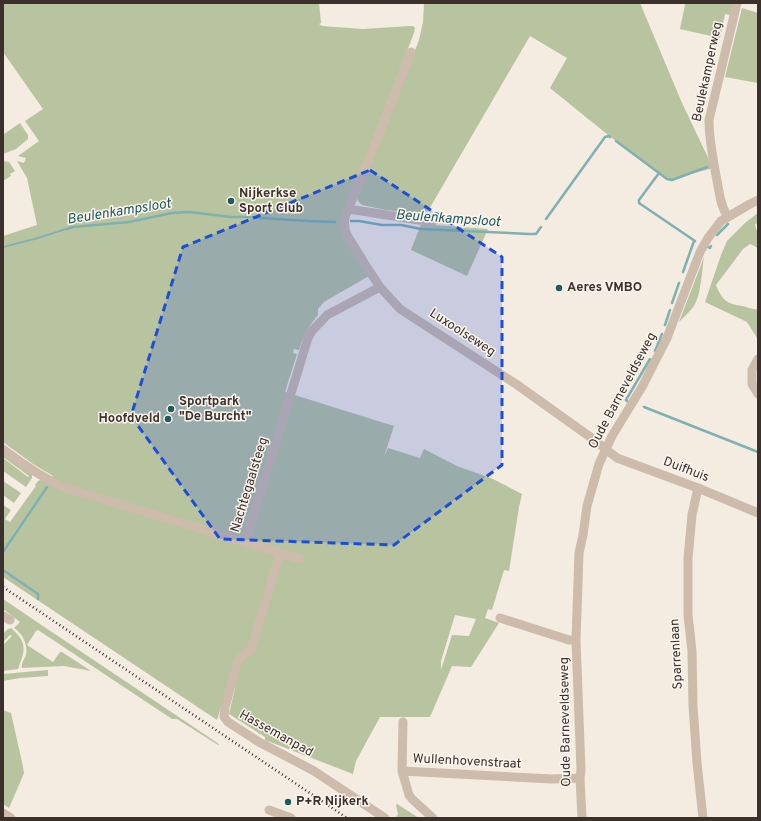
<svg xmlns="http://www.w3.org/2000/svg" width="761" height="821" viewBox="0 0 761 821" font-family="Overpass,sans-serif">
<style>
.green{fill:#b8c4a0;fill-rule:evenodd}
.water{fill:#7fb0b2}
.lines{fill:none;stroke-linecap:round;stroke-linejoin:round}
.stream{stroke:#7fb0b2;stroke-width:2.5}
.minor{stroke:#cdbbac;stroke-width:9}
.rail{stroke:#3b302b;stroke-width:2.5;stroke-dasharray:1 3;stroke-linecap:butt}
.marked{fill:#1d4ed8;fill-opacity:0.2;stroke:#1d4ed8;stroke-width:3;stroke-dasharray:8 5;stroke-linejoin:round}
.poi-dot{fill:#1f5a5e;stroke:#fbf5ee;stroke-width:1.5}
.labels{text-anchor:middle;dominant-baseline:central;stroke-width:3;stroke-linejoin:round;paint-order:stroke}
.street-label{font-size:13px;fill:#3b302b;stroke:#fbf5ee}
.poi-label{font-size:13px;font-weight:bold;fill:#3b302b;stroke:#fbf5ee;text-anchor:start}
.water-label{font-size:14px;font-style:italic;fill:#1f5a5e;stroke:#fbf5ee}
</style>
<rect width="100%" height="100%" fill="#f4ebe1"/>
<path class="green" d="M3,3H319L321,23L319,24L322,26L363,29L410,26H413L415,28L414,33L342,219L369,276L324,302L318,309V315C309,326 303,336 299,350L294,349L293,353L297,354L285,392L394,426L384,457L388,448L420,458L424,449L457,466L493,479L522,494L519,507L509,571L504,570L492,610L488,609L485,618L499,623L471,667L452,666L430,717H380L356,761L353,774L265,740V737L229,714L235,688L227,686L217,720L3,577V505L11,510L5,519L10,522L36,486L35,485L38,481L40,480L48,483L53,476L33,464L3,442V236L37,225L27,178L17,161L24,163L26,158L18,156L39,141L25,121L43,109L3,52ZM455,615L476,619L469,636L452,635L441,670V661Z
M424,3H640L682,103L713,168L669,180L608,135L550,88L567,58L530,36L428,211L417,213L386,210L362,205L358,201L357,198L419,40L423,22Z
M684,3H733L730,15L725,14L720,38L680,29L685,5Z
M742,8L758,13V83L725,77Z
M20,123L28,135V139L16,149L3,154V133L4,134Z
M3,161L9,162L15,171L10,174L11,176L3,181Z
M758,213V223L755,224L756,229L758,231V248L750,244L743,249L716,285C722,300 727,304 742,306C748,307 752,310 758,309V336L757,338L747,322L705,302L721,255L727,241L746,222Z
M421,224L488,229L467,276L411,250Z
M704,257C702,270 701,291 696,302C692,310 685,316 679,322Z
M3,453L32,474V478L26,487L3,471V458L28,477L29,476L3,457Z
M3,481L21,493L14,503L3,495Z
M3,599L34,620L219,744L218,745L177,719H172L38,630L36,631L27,645L53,662L60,652H62L91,671L64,666L22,668C21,663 24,660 26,655C28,645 23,634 14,628L20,622L3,609Z
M11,628C28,643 25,650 18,669L3,671V645L12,636L10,635L3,642C3,634 3,631 11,628Z
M48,670V676L20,678L3,681V674Z
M3,710L11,713L22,762L24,773L22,778L9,808L3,804Z
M397,804L419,818H396L398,814L396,805Z"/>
<path class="water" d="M69,227V229L38,239L3,248V246L38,237Z"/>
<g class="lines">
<path class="stream" d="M616,141L667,179L672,180L707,167
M659,173L639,200V203L695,241
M546,219L605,137L609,136L610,137
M351,221H359L382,225H401L421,229L529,234H536L541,227
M67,229L73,227L129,222L172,213L189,212L231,217H247L308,221L335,222
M717,235L728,224
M708,247L710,248L711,246
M683,272L694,241
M672,303L679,283
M665,325L670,310
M655,351L662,334
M627,401L626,400L650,359
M644,407L758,452
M3,552L47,487
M3,570L38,594V599"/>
<path class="minor" d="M411,52L384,122L345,217C344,224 344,229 347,235L368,269L380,287L400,309L516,384L593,439L617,458L698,488L758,513
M348,209L432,222
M728,216C721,208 720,196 718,186C714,164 709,142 709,120L737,3
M758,359L752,370V384L758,394
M3,449C22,463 41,477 63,487L300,559
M698,488L692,515L688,558V615L692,651L693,706L697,763L703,818
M245,543L308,338L312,331L327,315L380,287
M280,553L251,650C245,653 240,656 237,663L225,707L224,717L228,722L259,742L314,771L385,818
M3,616L10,620
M500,618L569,640H576
M403,722L402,771L552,779L580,778
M402,771L409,795L412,799L433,818
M269,810L291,818
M3,813L11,818
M582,818L580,778L581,770L576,640L579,553L583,535L587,506L599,464L612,436L642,387L667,338L700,252L708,238L721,221L750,204L758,200"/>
<path class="rail" d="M3,587L347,818"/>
</g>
<path class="marked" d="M370,170L502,257V465L394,545L220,539L131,416L183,247Z"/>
<g class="poi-dot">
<circle cx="231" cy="201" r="4"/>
<circle cx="559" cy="288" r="4"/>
<circle cx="171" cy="409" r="4"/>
<circle cx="168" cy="419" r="4"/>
<circle cx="288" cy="802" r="4"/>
</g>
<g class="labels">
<g class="street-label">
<text transform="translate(708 72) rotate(-78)">Beulekamperweg</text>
<text transform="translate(462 333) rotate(33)">Luxoolseweg</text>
<text transform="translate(623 391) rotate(-62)">Oude Barneveldseweg</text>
<text transform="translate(686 470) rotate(21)">Duifhuis</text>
<text transform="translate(250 485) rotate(-73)">Nachtegaalsteeg</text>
<text transform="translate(677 654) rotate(-93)">Sparrenlaan</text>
<text transform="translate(566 722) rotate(-91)">Oude Barneveldseweg</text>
<text transform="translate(276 734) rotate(29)">Hassemanpad</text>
<text transform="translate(467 762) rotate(3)">Wullenhovenstraat</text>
</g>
<g class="poi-label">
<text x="239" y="194">Nijkerkse<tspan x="239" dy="15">Sport Club</tspan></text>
<text x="567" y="288">Aeres VMBO</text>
<text x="179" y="402">Sportpark<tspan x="179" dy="15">"De Burcht"</tspan></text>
<text x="160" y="419" text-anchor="end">Hoofdveld</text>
<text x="296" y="802">P+R Nijkerk</text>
</g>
<g class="water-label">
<text transform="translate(119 212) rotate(-9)">Beulenkampsloot</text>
<text transform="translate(448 219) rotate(4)">Beulenkampsloot</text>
</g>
</g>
<rect width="761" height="821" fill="none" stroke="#3b302b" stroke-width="8"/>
</svg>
